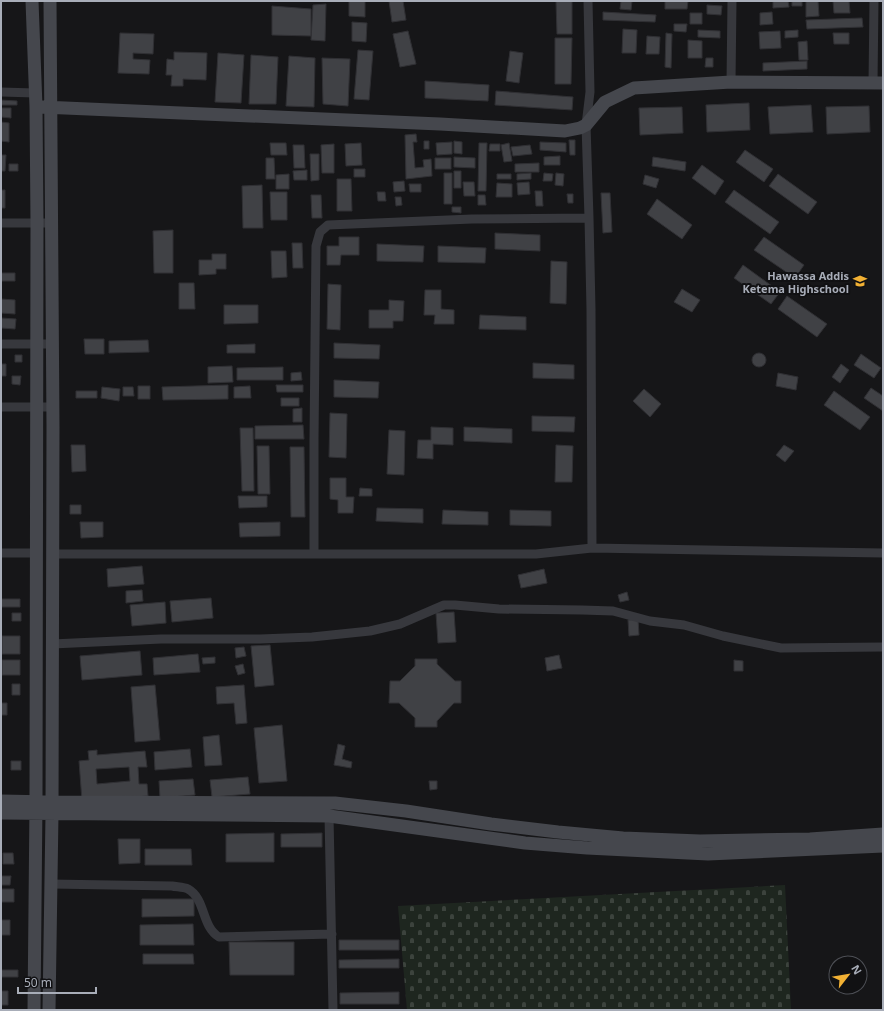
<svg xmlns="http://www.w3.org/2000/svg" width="884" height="1011" viewBox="0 0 884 1011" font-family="'Noto Sans',sans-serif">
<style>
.cemetery{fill:url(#cemetery-stones)}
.building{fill:#404145;stroke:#303034;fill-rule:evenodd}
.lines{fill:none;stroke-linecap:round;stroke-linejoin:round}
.street{stroke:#37383d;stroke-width:9}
.secondary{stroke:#45474d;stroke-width:13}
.labels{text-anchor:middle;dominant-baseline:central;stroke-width:4;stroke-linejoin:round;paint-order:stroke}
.poi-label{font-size:11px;font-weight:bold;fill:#a8adb8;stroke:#111113;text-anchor:end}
</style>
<defs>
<pattern id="cemetery-stones" width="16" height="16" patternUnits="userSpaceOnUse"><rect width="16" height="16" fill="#1e261f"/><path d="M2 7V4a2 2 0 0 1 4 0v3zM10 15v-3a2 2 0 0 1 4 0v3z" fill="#3c433d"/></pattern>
</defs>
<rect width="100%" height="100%" fill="#161618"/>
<path class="cemetery" d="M785,885L791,1010H407L398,906Z"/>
<path class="building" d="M349,1H365V17L349,16Z
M389,1H403L406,20L392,22Z
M556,1H572V34H557Z
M621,1H632L631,10L620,9Z
M665,1H688L687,9H665Z
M773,1H788L789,7L773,8Z
M792,1H802V6H792Z
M806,1H818L819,16L806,17Z
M833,1H849L850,13H834Z
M326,4L325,41L311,40L313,5Z
M707,5L722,6L721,15L707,14Z
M272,6L311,9V36L272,35Z
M603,12L656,15L655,22L603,20Z
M772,12L773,24L760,25V13Z
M690,13H702V24H690Z
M862,18L863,27L807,29L806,20Z
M352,22L367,23L366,42L352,41Z
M674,24H687L686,32L674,31Z
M623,29L637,30L636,53H622Z
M698,30L720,31V38L698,37Z
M798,30V37L785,38V31Z
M408,31L416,64L400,67L393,34Z
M780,31L781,48L760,49L759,32Z
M120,33L154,34L153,54L133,53V59L150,60L149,74L118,73Z
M666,33L672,34L671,68L665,67Z
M833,33H849V44H834Z
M647,36L660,37L659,54H646Z
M555,38H572L571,84H555Z
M688,40L702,41V58H688Z
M807,41L808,60H799L798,42Z
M358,50L373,51L369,100L354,99Z
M510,51L523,53L519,83L506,81Z
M174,52L207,53L206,80L183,79V86H171L172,75H166L167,59L174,60Z
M218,53L244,55L241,103L215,102Z
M251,55L278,57L276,104H249Z
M289,56L315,58L314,107L286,106Z
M322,58L350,59L348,106L323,104Z
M706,58H713V67H705Z
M807,61V69L763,71V63Z
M425,81L489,85L488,101L425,98Z
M496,91L573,97L572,110L495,105Z
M1,100L17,101V105H1Z
M749,103L750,130L707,132L706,105Z
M811,105L813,132L770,134L768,107Z
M869,106L870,132L827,134L826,107Z
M682,107L683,133L640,135L639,108Z
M1,108H11V118L1,117Z
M1,122L9,123V142L1,141Z
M416,134L417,142H413L415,168L424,167L423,160L431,159L432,176L406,179L405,135Z
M569,140H575V155H570Z
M424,141H429V149H424Z
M454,141L462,142V154L454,153Z
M452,142V154L437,155L436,143Z
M540,142L566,143V152L540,150Z
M270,143H286L287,155H271Z
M361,143L362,165L346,166L345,144Z
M479,143H487L486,191H478Z
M509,143L512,161L504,162L501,145Z
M334,144V173H322L321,145Z
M490,144H500V151H489Z
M293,145H304L305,168H294Z
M530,145L532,154L513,156L511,147Z
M745,150L773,169L764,182L736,162Z
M310,154H319V180L311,181Z
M1,155H6L5,171H1Z
M560,156V165H544V157Z
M454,157L475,158V168L454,167Z
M653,157L686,162L685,171L652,166Z
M266,158H274L275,179H266Z
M435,158H451V169H435Z
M539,163V172H515V164Z
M9,164H18V171H9Z
M702,165L724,181L715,195L692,178Z
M354,169H365V177H354Z
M307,170V180H294L293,171Z
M454,171H461V188H454Z
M444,173H452V204H444Z
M531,173V179L517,180V174Z
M544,173L553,174L552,181H543Z
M556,173L564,174L563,186L555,185Z
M289,174V189H276V175Z
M497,174H511V179H497Z
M778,174L817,202L808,214L769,186Z
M645,175L659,179L656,188L643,184Z
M337,179H351L352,211H337Z
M404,181L405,191L394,192L393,182Z
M463,182H474L475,196H464Z
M529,182L530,194L518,195L517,183Z
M497,183L512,184V197H496Z
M409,184H421V192H410Z
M262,185L263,228H243L242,186Z
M1,190H5V208H1Z
M734,190L779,222L770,234L725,202Z
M535,191H542L543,206H536Z
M270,192H287V220H271Z
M377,192H385L386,201H378Z
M601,193H610L612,232L603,233Z
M567,194H573V203H568Z
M311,195H321L322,218H312Z
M478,195H485L486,205H478Z
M395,197H401L402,205L396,206Z
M657,199L692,225L682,239L647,214Z
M452,207H461V213L452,212Z
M173,230V273H154L153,231Z
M495,233L540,235V251L495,249Z
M339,237H359V255H341L340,265H327V246H339Z
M764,237L804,265L795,278L754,250Z
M292,243H302L303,268H293Z
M377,244L424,246L423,262L377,261Z
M438,246L486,248L485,263L438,262Z
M271,251H286L287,277L272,278Z
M212,254H226V269H216V274L199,275V260H212Z
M551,261L567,262L566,304L550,303Z
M743,265L780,292L771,304L734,278Z
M1,273H15V281H1Z
M179,283H194L195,309H179Z
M328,284L341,285L340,330L327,329Z
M682,289L700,300L692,312L674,302Z
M425,290H441V309L454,310V324H434L435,315H424Z
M787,296L827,324L817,337L778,309Z
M1,299L15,300V314L1,313Z
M389,300L404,301L403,321H393V328H369V310H389Z
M224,305H258V323L224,324Z
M480,315L526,317V330L479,329Z
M1,318L16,319L15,329L1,328Z
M84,339H104V354H85Z
M148,340L149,352L109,353V341Z
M334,343L380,345L379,359L334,358Z
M255,344V353H227V345Z
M752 360a7 7 0 1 1 14 0a7 7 0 1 1-14 0Z
M861,354L881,368L874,378L854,365Z
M15,355H22V362H15Z
M533,363L574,365V379L533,378Z
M1,364H6V376H1Z
M841,364L849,370L840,383L832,377Z
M232,366L233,382L208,383V367Z
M283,367V380H237V368Z
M301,372L302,380L291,381V373Z
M778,373L798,377L796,390L776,386Z
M12,376H21L20,385L12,384Z
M334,380L379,382L378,398L334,397Z
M228,385V399L163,400L162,387Z
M276,385H303V392H277Z
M138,386H150V399H138Z
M250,386L251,398H234V387Z
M102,387L120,389L119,401L101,398Z
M123,387H133L134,396H123Z
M871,388L883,396V411L864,398Z
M644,389L661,404L650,417L633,401Z
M76,391H97V398H76Z
M834,391L870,417L860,430L824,405Z
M281,398H299V406H281Z
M302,408V422H293V409Z
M330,413L347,414L346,458L329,457Z
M532,416L575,417L574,432L532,431Z
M303,425L304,439H255V426Z
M431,427L453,428V445L433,444V459L417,458L418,440H431Z
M464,427L512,429V443L464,441Z
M240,428H253L254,491H242Z
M389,430L405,431L404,475L387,474Z
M71,445H85L86,471L72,472Z
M556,445L573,446L572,482H555Z
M784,445L794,451L785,462L776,455Z
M257,446H269L270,494H258Z
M290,447H304L305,517H291Z
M330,478H346V497H354L353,513H338V500L330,499Z
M360,488L372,489V496H359Z
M238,496H267V507L239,508Z
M70,505H81V514H70Z
M377,508L423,509V523L376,521Z
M443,510L488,512V525L442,524Z
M510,510L551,511V526L510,525Z
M80,522H103V537L81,538Z
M280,522V536L240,537L239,523Z
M142,566L144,584L108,587L107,569Z
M544,569L547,583L521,588L518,575Z
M142,590L143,601L126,603V591Z
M627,592L629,600L620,602L618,595Z
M211,598L213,618L172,622L170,601Z
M1,599H20V607H1Z
M165,602L166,623L132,626L130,605Z
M454,612L456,642L438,643L436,613Z
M12,613H21V621H12Z
M638,619L639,635L629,636L628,620Z
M2,636H20V654H2Z
M270,645L274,685L255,687L251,646Z
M244,647L246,656L236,658L235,648Z
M140,651L142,675L82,680L80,656Z
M198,654L200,672L154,675L153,658Z
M559,655L562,668L547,671L545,658Z
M215,657V663L203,664L202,658Z
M415,659H437V664L455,681H461V703H454L437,721V727H415V718L399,703H389L390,681H400L415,666Z
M2,660H20V675H2Z
M734,660L743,661V671H734Z
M243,664L245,673L238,675L235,666Z
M12,684H20V695H12Z
M155,685L160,740L135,742L131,687Z
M244,685L247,723L236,724L234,703L217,704L216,687Z
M1,703H7V715H1Z
M282,725L287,781L259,783L254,728Z
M219,735L222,765L205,766L203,737Z
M338,744L345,746L342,759L352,762L351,768L334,765Z
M190,749L192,767L155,770L154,752Z
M97,750V755L145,751L147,767H138L139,784H147L148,796L82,801L79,761L89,760L88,751ZM129,767L130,781L97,784L96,769Z
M11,761H21V770H11Z
M248,777L250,794L212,797L210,780Z
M193,779L195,795L160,798L159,781Z
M429,781H437V789L430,790Z
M274,833V862H226V834Z
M322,833V847H281V834Z
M118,839H140V863L119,864Z
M145,849H191L192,865H145Z
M3,853H13L14,864H3Z
M1,876H11L10,885H1Z
M1,889H14V902H1Z
M142,899H194V916L142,917Z
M1,920H10V935H1Z
M193,924L194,945H140V925Z
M339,940H399V950H339Z
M229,942H294V975H230Z
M143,954H193L194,964H143Z
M399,959V968H339V960Z
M1,970H18V977H1Z
M1,991H8V1005H1Z
M399,992V1004H340V993Z"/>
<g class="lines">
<path class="street" d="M588,1L590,92L586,125L589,218L591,309L592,548
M731,82L732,1
M873,83L874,1
M1,92L35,93
M1,223H51
M1,344H52
M1,407H53
M1,553H37
M52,554H536L592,548L883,553
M314,554V440L316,246L320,232L328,225L472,219L589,218
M52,644L161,639H260L312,637L370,631L400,624L444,605H455L499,609L582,610L613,611L650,621L684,625L723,636L781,648L883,647
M329,816L333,1010
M51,884L172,886C177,887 184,887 188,889C206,899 201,926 219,937L332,934"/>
<path class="secondary" d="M32,1L36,107L37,223L36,802L34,1010
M42,107L440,124L565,131L580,128L586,125L605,102L634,88L731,82L883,83
M1,801L52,802L335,803L406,811L491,824L558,832L623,838L700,841L810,839L883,834
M1,813L329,816L525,843L587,848L708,854L883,846
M49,1010L52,814L53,427L50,1"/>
</g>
<defs>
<symbol id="school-bare" viewBox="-9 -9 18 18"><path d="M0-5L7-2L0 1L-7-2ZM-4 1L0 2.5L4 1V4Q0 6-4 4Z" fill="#f2b134" stroke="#111113" stroke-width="2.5" paint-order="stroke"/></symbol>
</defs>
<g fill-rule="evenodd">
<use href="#school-bare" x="850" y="271" width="20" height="20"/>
</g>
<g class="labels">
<g class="poi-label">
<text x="849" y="275">Hawassa Addis<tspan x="849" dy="13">Ketema Highschool</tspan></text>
</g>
</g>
<rect width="884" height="1011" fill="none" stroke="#a8adb8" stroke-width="4"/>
<g transform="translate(848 975) rotate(59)"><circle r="19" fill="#111113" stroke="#4d4f55"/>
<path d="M0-3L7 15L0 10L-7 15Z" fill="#f2b134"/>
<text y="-6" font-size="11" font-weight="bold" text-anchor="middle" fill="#a8adb8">N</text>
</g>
<path d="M18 987v6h78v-6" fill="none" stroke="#a8adb8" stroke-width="2"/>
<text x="24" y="987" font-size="12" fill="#a8adb8" stroke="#111113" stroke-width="3" paint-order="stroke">50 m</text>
</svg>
